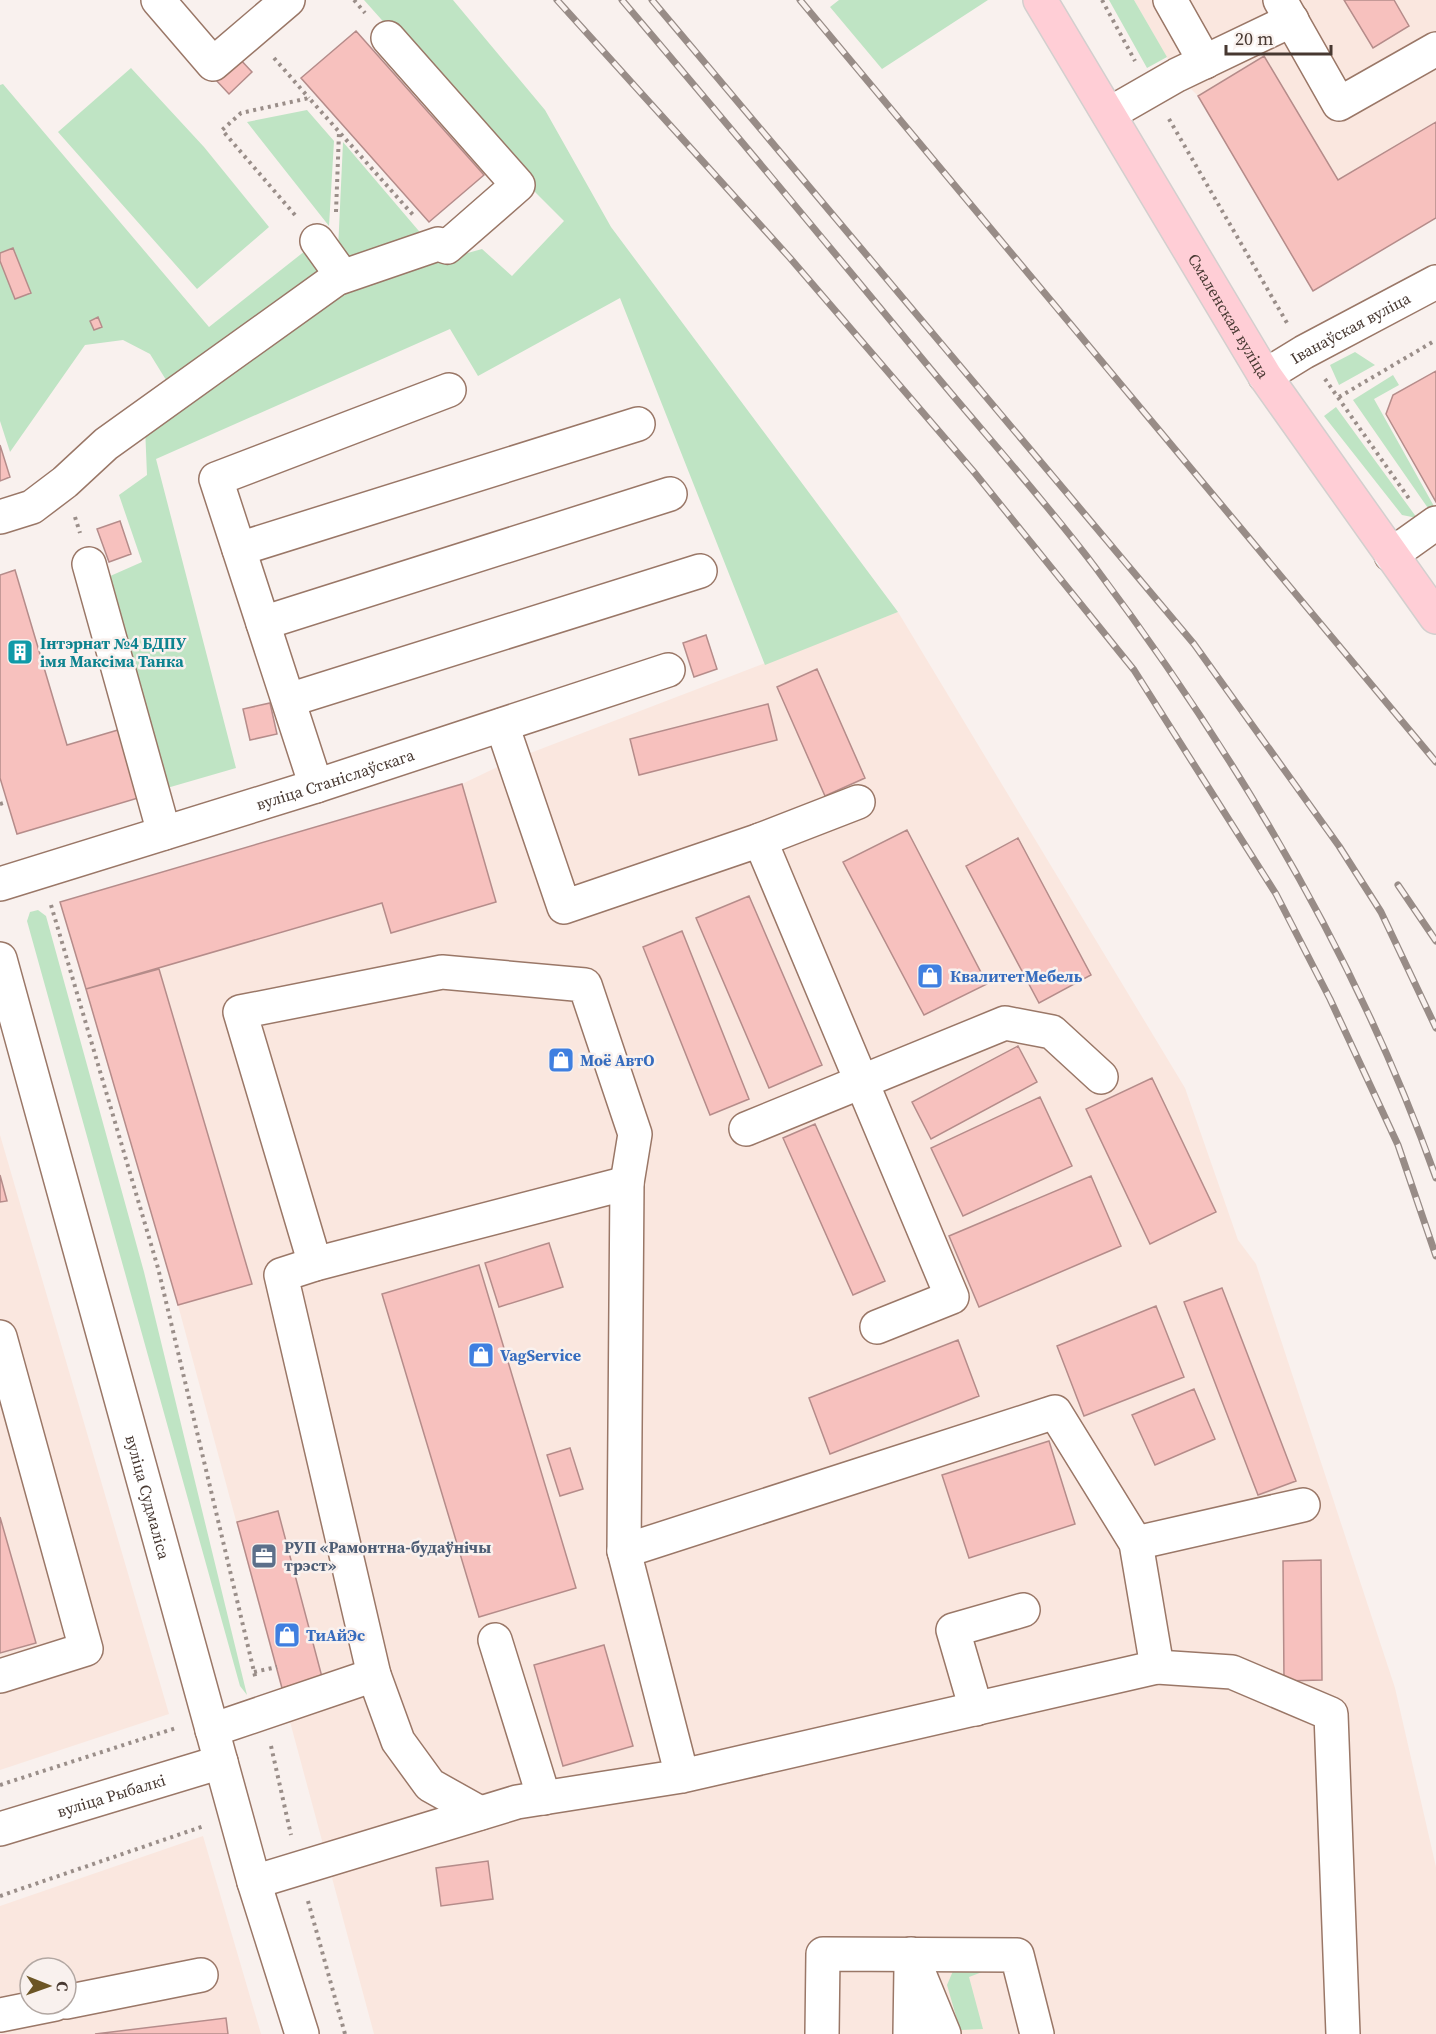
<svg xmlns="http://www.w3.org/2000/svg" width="1436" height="2034" viewBox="0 0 1436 2034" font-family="'Source Serif 4',serif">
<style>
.built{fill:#fae7df;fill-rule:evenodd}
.green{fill:#bfe4c4}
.building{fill:#f7c1be;stroke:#b58c8a;stroke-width:1.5}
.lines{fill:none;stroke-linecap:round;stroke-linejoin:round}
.minor-casing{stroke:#9a7767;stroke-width:36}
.major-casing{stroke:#d3cfce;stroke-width:36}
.path{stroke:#9a8e89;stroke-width:4;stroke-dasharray:3 4.5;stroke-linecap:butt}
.minor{stroke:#fff;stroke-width:33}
.major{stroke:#ffced6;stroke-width:33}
.rail-casing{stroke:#988c87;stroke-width:7}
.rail{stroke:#f9f1ee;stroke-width:4.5;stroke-dasharray:14;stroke-linecap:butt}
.labels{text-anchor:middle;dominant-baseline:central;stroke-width:5;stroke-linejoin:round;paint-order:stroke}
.street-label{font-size:16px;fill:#473831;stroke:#f9f1ee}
.culture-label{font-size:16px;font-weight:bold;fill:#0d838f;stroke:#f9f1ee;text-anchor:start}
.shop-label{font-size:16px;font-weight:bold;fill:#366cbe;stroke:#f9f1ee;text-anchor:start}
.service-label{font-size:16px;font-weight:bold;fill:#4e5e75;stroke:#f9f1ee;text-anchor:start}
</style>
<rect width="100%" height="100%" fill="#f9f1ee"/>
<path class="built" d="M1134,0H1436V218L1313,291L1198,96L1177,75Z
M898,612L1185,1088L1238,1240L1256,1264L1395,1688L1436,1867V2034H374L178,1305L60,902L462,784L512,760Z
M0,1135L169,1714L0,1770Z
M203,1836L261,2034H0V1906ZM30,1968H66V2004H30Z"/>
<path class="green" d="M364,0H453L545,110L611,227L898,612L765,665L620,298L478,376L450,329L156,459L236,768L167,788L108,577L142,562L119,495L147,475L145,427L317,303L360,283L482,249L512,276L564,221L536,193Z
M839,0H988L882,69L830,7Z
M1109,0H1134L1167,57L1147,68Z
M131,68L204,147L269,227L197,289L58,132Z
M3,84L209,327L310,247L324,269L171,388L150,354L123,340L85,345L10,452L0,421V85Z
M307,110L334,141L329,226L247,122Z
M343,142L424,237L349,265L338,250Z
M1355,352L1375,365L1339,385L1330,365Z
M1393,375L1399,385L1374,399L1435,508L1430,511L1353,400Z
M1336,407L1417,518L1402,515L1324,416Z
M38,910L46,916L144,1272L247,1695L240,1686L27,921L30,912Z
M956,1964L998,1966L969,1977L983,2029L960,2030L947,1985Z"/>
<path class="building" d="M1344,0H1394L1409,26L1373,48Z
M356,31L484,175L429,222L301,78Z
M1264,56L1338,180L1436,122V218L1313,291L1198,96Z
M238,57L252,72L229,94L215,79Z
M13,248L31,293L15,299L0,261V253Z
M98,317L102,327L94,330L90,321Z
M1436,371V502L1386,414L1393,395Z
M0,445L10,477L0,481Z
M120,521L131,554L109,562L97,529Z
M15,570L67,745L118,730L138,798L17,834L0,778V575Z
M706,635L717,669L694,677L683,643Z
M817,669L865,778L825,796L777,687Z
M270,703L277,734L250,740L243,709Z
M768,704L777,740L639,775L630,739Z
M462,784L496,902L391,933L382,903L86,989L60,902Z
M907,830L987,984L924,1015L843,862Z
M1018,838L1091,975L1039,1003L966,866Z
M749,896L822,1065L769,1088L696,918Z
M682,931L749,1099L710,1115L643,947Z
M159,969L252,1284L178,1305L86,989Z
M1018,1046L1037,1082L931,1139L912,1102Z
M1152,1078L1216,1212L1150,1244L1086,1109Z
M1040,1097L1072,1166L963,1216L931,1148Z
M815,1124L885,1281L853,1295L783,1138Z
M0,1175L7,1201L0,1202Z
M1091,1176L1121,1246L979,1307L949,1236Z
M549,1243L563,1287L499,1307L485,1263Z
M479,1265L576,1588L479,1617L382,1294Z
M1222,1288L1296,1481L1258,1495L1184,1302Z
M1156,1306L1184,1377L1084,1416L1057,1346Z
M958,1340L979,1396L830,1454L809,1398Z
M1194,1389L1215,1439L1155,1465L1132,1415Z
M1049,1441L1075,1524L969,1558L942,1475Z
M570,1448L583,1489L560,1496L547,1455Z
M278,1511L322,1677L282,1688L237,1522Z
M0,1517L36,1643L0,1653Z
M1321,1560L1322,1680L1284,1681L1283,1561Z
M604,1645L633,1746L563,1766L534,1665Z
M488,1861L493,1899L441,1906L436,1868Z
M226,2018L228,2034H95Z"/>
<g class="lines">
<defs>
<g id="minor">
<path d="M158,0L213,64L288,0"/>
<path d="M1170,0L1205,62"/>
<path d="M1280,0L1339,104L1436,49"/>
<path d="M1109,114L1177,75L1292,20"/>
<path d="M317,241L335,266L336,279"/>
<path id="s1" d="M1265,376L1304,352L1436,282"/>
<path d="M0,517L32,507L65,482L106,444L336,279L438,244L447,247L518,185L388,38"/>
<path d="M239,549L638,424"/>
<path d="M1391,555L1436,523"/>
<path d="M89,564L164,833"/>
<path d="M263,623L670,494"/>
<path d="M289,700L700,571"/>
<path d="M502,725L564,907L760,840L952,1297L877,1327"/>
<path d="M316,786L216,479L449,390"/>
<path d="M760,840L858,802"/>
<path id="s2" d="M0,884L316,786L668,670"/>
<path id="s3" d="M0,959L254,1882L302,2034"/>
<path d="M746,1129L1005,1023L1052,1032L1101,1077"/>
<path d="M315,1264L240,1012L442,972L585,985L635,1134L627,1183"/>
<path d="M0,1337L86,1649L0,1676"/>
<path d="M1136,1543L1303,1505"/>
<path d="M495,1640L544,1798"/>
<path d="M1157,1667L1232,1672L1331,1714L1343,2034"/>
<path d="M976,1709L953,1630L1023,1610"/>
<path d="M212,1730L374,1675"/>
<path d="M480,1813L430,1785L398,1741L374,1675L281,1275L315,1264L627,1183L624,1551"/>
<path id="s4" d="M0,1829L221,1762"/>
<path d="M254,1882L517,1802L682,1776L1157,1667L1136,1543L1055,1412L624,1551L682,1776"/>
<path d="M911,1954L944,2034"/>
<path d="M66,2002L201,1975"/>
<path d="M0,2015L55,2004"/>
<path d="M822,2034L823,1954L1017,1955L1037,2034"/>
<path d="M910,2034L911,1967"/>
</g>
<g id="major">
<path id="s5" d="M1040,0L1265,376L1436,617"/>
</g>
</defs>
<use href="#minor" class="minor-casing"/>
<use href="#major" class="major-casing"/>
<path class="path" d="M354,0L365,13
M1102,0L1135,61
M274,58L309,98
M1169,119L1287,323
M336,212L339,132
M295,215L222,130L241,113L309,98L414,216
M1325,379L1410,500
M1339,397L1436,340
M75,517L80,533
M0,804L7,802
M51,905L158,1268L256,1680
M254,1672L277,1667
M271,1746L291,1835
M0,1785L176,1728
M0,1896L204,1826
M308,1901L345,2034"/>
<use href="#minor" class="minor"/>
<use href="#major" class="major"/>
<defs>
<path id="rail" d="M557,0L790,258L974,472L1134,670L1276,894L1330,999L1398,1145L1436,1256
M622,0C724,120 824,240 924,361C981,430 1041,496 1095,567C1235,753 1358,959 1436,1178
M652,0L1194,644L1339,846L1381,912L1436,1028
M800,0L1436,762
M1398,885L1436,941"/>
</defs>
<use href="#rail" class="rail-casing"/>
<use href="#rail" class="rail"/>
</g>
<defs>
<symbol id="building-square" viewBox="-11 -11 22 22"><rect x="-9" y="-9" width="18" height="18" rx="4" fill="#0f9aa8" stroke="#f9f1ee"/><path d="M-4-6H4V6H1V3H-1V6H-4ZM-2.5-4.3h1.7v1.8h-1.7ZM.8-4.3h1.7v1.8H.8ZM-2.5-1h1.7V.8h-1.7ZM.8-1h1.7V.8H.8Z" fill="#fff"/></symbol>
<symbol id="shop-square" viewBox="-11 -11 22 22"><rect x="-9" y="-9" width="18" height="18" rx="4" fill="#3f7fe0" stroke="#f9f1ee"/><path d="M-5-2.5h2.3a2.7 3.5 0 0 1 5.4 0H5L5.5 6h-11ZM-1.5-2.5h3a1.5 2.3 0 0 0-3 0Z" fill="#fff"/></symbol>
<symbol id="office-square" viewBox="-11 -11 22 22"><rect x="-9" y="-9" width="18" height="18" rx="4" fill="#5c6f8a" stroke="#f9f1ee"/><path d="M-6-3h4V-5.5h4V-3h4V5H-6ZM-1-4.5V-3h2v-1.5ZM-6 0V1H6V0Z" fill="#fff"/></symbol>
</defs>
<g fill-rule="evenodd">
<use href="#building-square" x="5" y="637" width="30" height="30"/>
<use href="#shop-square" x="915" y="961" width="30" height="30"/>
<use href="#shop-square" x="546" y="1045" width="30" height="30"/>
<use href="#shop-square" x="466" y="1340" width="30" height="30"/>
<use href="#office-square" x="249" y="1541" width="30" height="30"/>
<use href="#shop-square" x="272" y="1620" width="30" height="30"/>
</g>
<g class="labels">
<g class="street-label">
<text stroke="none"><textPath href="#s5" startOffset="368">Смаленская вуліца</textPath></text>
<text stroke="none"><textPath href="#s1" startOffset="98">Іванаўская вуліца</textPath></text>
<text stroke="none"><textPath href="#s2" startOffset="351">вуліца Станіслаўскага</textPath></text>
<text stroke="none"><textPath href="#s3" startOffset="558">вуліца Судмаліса</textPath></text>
<text stroke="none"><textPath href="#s4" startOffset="116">вуліца Рыбалкі</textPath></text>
</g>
<g class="culture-label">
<text x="40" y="643">Інтэрнат №4 БДПУ<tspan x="40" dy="18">імя Максіма Танка</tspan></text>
</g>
<g class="shop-label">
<text x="950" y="976">КвалитетМебель</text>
<text x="580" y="1060">Моё АвтО</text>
<text x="500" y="1355">VagService</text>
<text x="306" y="1635">ТиАйЭс</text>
</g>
<g class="service-label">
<text x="284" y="1547">РУП «Рамонтна-будаўнічы<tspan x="284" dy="18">трэст»</tspan></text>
</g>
</g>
<g transform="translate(48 1986) rotate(91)"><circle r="28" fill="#f9f1ee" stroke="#b2a7a2" stroke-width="1.5"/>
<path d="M0-4.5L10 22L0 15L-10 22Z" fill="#6c5525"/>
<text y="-9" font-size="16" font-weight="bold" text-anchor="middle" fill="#473831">С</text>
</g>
<path d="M1226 45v9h105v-9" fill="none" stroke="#473831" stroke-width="3"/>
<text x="1235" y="45" font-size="18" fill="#473831" stroke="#f9f1ee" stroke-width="4.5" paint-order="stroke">20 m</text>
</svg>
